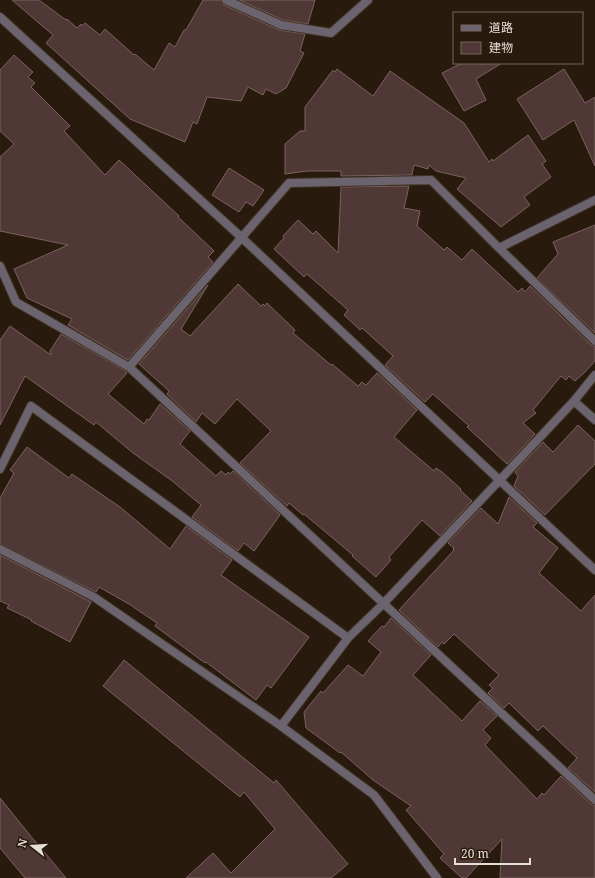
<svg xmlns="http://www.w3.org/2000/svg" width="595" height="878" viewBox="0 0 595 878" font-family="'Noto Serif','Noto Sans JP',serif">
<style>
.building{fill:#4f3836;stroke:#7b625f}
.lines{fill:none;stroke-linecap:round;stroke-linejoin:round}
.minor-casing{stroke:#433629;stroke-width:10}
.minor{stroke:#6b636e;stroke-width:8}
</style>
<rect width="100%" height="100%" fill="#281b0d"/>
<path class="building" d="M12,0H39L66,20L67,19L77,28L81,24L82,26L85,23L100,35L105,29L134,55L135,54L154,70L169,43L175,47L184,30H186L203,0H221L224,5L279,30L305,34L300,51L304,53L286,88L276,94L266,89L263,95L248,87L241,101L207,97L197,124L193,122L185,142L130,119L46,43L53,35Z
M239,0H315L308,24L283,20Z
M14,55L33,72L28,77L35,83L31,87L70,126L64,131L105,175L119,160L179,216L178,217L214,251L208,257L213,262L128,360L68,325L72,319L27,298L14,269L68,245L0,231V157L14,144L0,131V70Z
M462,63H502L476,79L486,100L464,111L442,73Z
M337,69L373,96L390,71L464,123L489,162L492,159L493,161L528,135L546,161L542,164L551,177L524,197L530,205L501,227L457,189L466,178L436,171L429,165L428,169L414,165L412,175L341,176V171H307L285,174V144L300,131H305V107L333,70L335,72Z
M564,69L585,103L595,97V166L574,120L543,140L517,99Z
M229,168L264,190L253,206L246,202L239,212L212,195Z
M409,186L404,208L420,211L417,226L444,250L447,247L462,260L472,249L518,292L522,288L525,292L530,286L591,345L595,346V361L584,373L575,381L569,376L566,380L561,376L533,410L536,413L523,423L535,434L507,464L467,427L469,426L433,394L425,402L385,365L393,356L362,328L360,330L344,315L348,310L307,274L304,277L274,249L284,238L283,236L298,220L313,234L316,231L338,253L341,187Z
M595,225V333L537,278L558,254L553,242Z
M238,284L261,306L263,304L265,306L267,303L295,330L293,333L331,365L332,364L358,386L362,382L366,385L377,373L417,410L394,437L434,471L436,468L442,472L461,489L460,490L472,501L440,536L422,520L389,557L391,560L376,577L352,556L353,555L304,514L303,515L289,503L287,506L240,463L271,431L237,399L215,424L202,413L196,422L167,394L169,391L139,364L208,285L181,329L190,336Z
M10,326L51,355L50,351L61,334L126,371L127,373L108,394L144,424L147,419L149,420L160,404L190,431L180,444L216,476L221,471L226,475L228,472L230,474L233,471L280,515L254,551L244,543L238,551L192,517L201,505L171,480L133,453L96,422L94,425L25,376L0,425V340Z
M578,425L595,441V464L545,515L514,486L518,476L515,472L543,442L553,452Z
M27,447L69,478L72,474L120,507L170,549L186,526L232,560L221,575L309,637L271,688L267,685L256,700L206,662L205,663L155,626L157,623L129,604L99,587L96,592L0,544V498L14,473L10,470Z
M509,497L537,523L533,527L558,548L539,573L581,611L595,595V792L568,768L577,758L543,726L538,731L509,703L504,708L488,693L493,688L489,685L499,675L454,634L444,644L442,642L438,647L399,610L454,550L453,549L454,548L448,543L481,508L498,524Z
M0,555L91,602L70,642L31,621L32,620L7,608L9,605L0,601Z
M391,618L431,655L413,675L462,721L480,701L497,716L483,730L491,738L485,745L537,799L542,793L544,795L561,776L591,804L595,805V878H500L502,839L466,878H462L440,858L444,854L406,810L411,806L373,780L341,752L340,753L306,728L304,712L321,691L323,693L348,665L363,676L381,652L368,641L382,626L384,627Z
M124,660L274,783L276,780L348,864L331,878H186L213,853L231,873L275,829L244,792L240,797L103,686Z
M0,798L29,834L66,878H25L0,848Z"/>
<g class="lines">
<defs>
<path id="minor" d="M226,0L281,25L331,33L368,0
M0,17L241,237L595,570
M595,200L499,248L431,180L289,183L129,367L595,800
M499,248L595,341
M0,266L16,302L129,367
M574,401L595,420
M0,469L31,406L348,638
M0,549L94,597L281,726L374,795L437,878
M281,726L348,638L384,603L574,401L595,375"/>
</defs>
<use href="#minor" class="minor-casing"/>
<use href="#minor" class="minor"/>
</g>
<rect x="453" y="12" width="130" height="52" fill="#281b0d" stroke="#74695d"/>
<rect x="461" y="25" width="20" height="6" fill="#6b636e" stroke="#74695d"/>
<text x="489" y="32" font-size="12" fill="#e7ded4">道路</text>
<rect x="461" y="42" width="20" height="12" fill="#4f3836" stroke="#74695d"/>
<text x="489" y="52" font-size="12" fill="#e7ded4">建物</text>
<g transform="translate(32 846) rotate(287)" stroke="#281b0d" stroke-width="3" paint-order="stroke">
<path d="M0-3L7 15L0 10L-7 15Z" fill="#e7ded4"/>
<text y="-6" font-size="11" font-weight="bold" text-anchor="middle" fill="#e7ded4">N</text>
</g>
<path d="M455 858v6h75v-6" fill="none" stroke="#e7ded4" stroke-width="2"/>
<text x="461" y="858" font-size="12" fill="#e7ded4" stroke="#281b0d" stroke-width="3" paint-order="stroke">20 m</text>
</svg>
